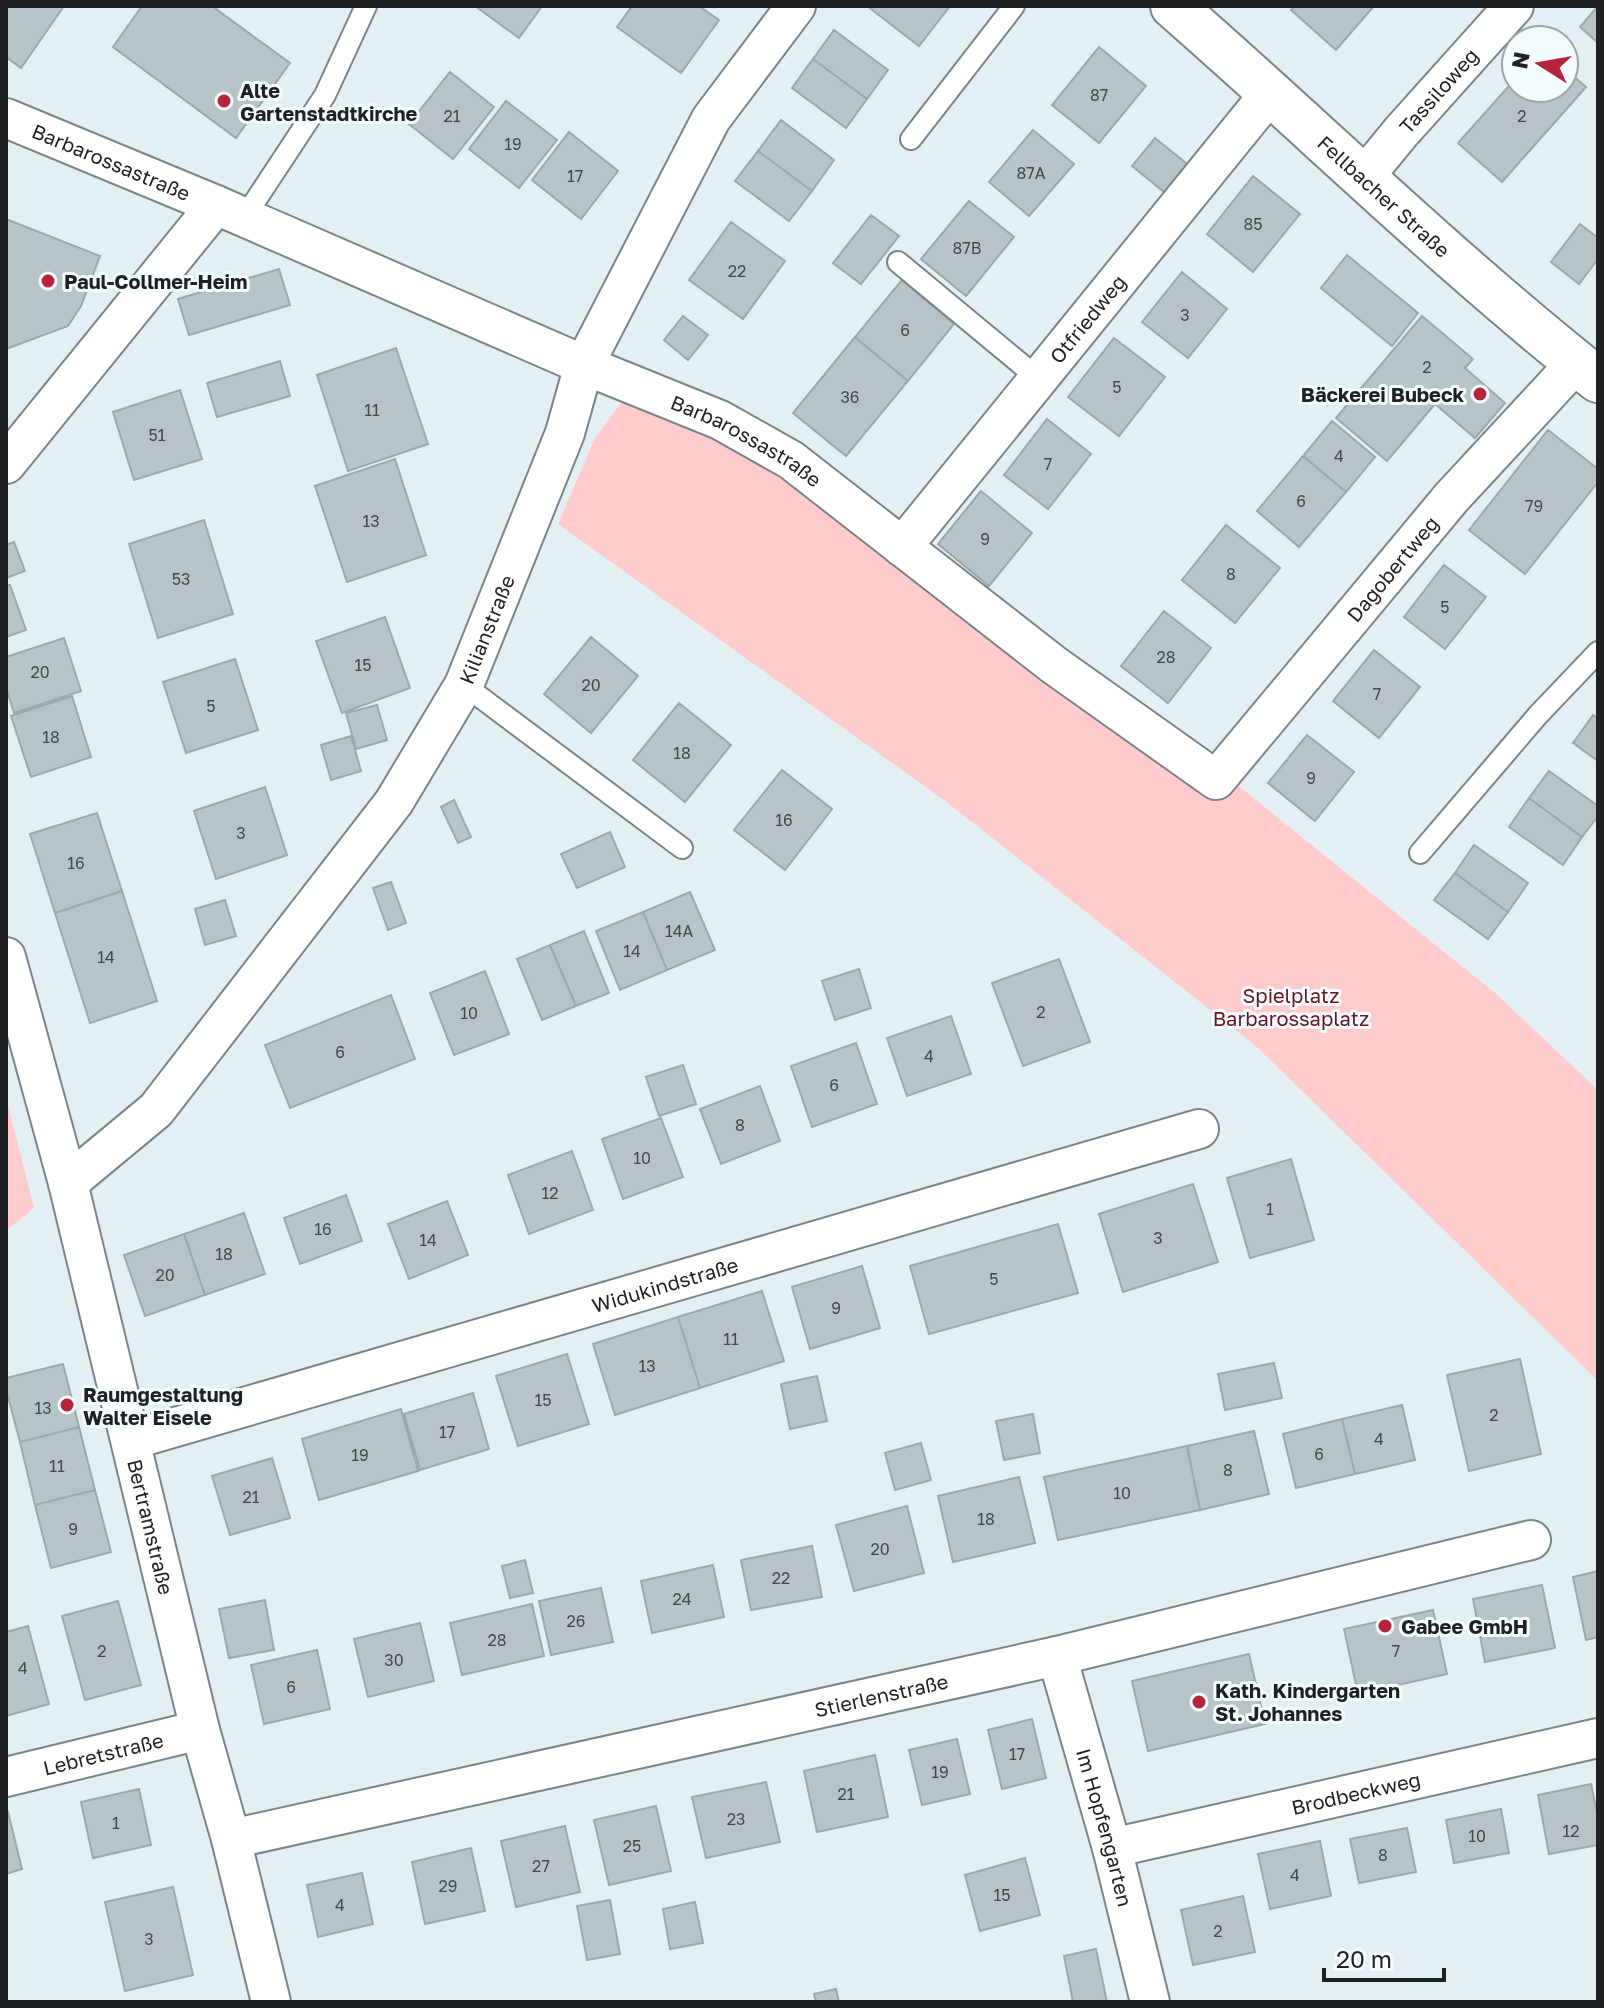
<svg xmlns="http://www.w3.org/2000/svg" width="1604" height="2008" viewBox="0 0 1604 2008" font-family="'Golos Text',sans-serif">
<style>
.green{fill:#ffcccb}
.building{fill:#b7c3c7;stroke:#9ca8ab;stroke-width:2}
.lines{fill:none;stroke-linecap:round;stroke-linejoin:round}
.lane-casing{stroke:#798588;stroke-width:24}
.street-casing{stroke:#798588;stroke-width:42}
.secondary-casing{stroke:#798588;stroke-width:48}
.lane{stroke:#fff;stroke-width:20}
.street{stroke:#fff;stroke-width:38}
.secondary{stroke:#fff;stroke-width:44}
.poi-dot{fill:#b6243b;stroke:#f4fbfe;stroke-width:3}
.labels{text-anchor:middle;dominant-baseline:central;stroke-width:6;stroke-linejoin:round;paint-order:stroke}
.number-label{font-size:16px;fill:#444a4c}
.poi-label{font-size:20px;font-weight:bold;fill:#1d2123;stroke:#f4fbfe;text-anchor:start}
.street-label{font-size:20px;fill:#1d2123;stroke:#f4fbfe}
.park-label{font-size:20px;fill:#66141f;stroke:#f4fbfe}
</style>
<rect width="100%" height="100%" fill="#e3eff3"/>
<path class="green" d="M624,399L720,420L1215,767L1495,993L1598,1090V1381L1256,1046L944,800L558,524L595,438Z
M6,1097L34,1208L6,1231Z"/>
<path class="building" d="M6,6H64L21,68L6,57Z
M142,6H212L290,63L236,138L113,47Z
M475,6H542L519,38Z
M632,6H699L719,20L681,73L617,27Z
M867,6H950L919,46Z
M1295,6H1374L1336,50L1291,10Z
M1598,6V43L1580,27Z
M834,30L888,70L867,99L813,59Z
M1099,47L1146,86L1099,143L1052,105Z
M813,59L867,99L846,128L792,88Z
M1564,68L1586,87L1502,182L1458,143L1516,78V88H1564Z
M450,72L494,107L453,159L409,124Z
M506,101L557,140L519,188L469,149Z
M781,120L834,160L812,191L758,151Z
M1033,130L1074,164L1029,216L989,182Z
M569,132L618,171L581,219L532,180Z
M1155,138L1197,172L1174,200L1132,166Z
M758,151L812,191L789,221L735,181Z
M1253,176L1300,214L1253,272L1207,234Z
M969,201L1014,237L966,296L921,259Z
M871,215L899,236L861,284L833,263Z
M6,219L100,256L81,306L68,326L6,349Z
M731,222L785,261L743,319L689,280Z
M1580,224L1598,238V259L1579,284L1551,262Z
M1347,255L1418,313L1392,346L1321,288Z
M279,269L290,305L189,335L178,299Z
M1182,272L1227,309L1188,358L1142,322Z
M902,280L954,324L908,381L855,337Z
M683,316L708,335L688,360L664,340Z
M1422,316L1473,359L1465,368L1505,403L1475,438L1435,404L1387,461L1336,418Z
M855,337L908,381L846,456L793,413Z
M1114,338L1165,377L1119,436L1068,397Z
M396,348L428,444L348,471L317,375Z
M280,361L290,396L217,417L207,383Z
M180,390L202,459L134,480L113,412Z
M1047,419L1091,454L1048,509L1004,475Z
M1332,421L1375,457L1346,492L1303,456Z
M1548,430L1598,469V482L1525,574L1469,530Z
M1303,456L1346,492L1299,547L1257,511Z
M395,459L426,555L347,582L315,486Z
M981,491L1032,533L989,586L938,544Z
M204,520L233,614L158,638L129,544Z
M1226,525L1280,568L1235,623L1182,580Z
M14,542L25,571L6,578V545Z
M1444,565L1486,597L1445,649L1404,617Z
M10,585L26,630L6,637V586Z
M1164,611L1211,648L1168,703L1121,666Z
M385,617L410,688L342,713L316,641Z
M591,637L638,676L591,733L544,694Z
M64,638L81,691L14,713L6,687V657Z
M1374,650L1420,687L1379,738L1333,701Z
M235,659L258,730L186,753L163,682Z
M72,696L91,757L31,777L11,716Z
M679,703L731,745L685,802L633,760Z
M377,705L387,740L356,749L346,713Z
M1593,715L1598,718V761L1573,743Z
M1307,735L1354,772L1315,821L1268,783Z
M351,736L361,771L331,780L321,745Z
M782,770L832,809L785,870L734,830Z
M1549,771L1598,806V816L1582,837L1529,798Z
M265,787L287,855L216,879L194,811Z
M1529,798L1582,837L1563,865L1509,827Z
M454,800L471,837L458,843L441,807Z
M97,813L122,891L55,913L30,834Z
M610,832L625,867L577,888L561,854Z
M1474,845L1528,883L1508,912L1455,873Z
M1455,873L1508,912L1488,939L1434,900Z
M391,882L406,923L388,930L373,888Z
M122,891L157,1001L90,1023L55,913Z
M690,892L715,950L667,970L643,912Z
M225,900L236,936L205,945L195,909Z
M643,912L667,970L620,990L596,931Z
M584,931L609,993L576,1006L550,945Z
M550,945L576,1006L542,1020L517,959Z
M1059,959L1090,1042L1023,1066L992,983Z
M859,969L871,1008L835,1020L822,981Z
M485,971L509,1034L454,1055L430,993Z
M391,995L415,1059L290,1108L265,1045Z
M951,1016L971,1074L907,1096L887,1038Z
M856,1043L877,1104L812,1127L791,1066Z
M683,1065L696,1104L659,1116L646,1077Z
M760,1086L780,1141L721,1164L700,1109Z
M661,1118L683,1177L623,1199L602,1139Z
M572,1151L593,1210L529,1234L508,1175Z
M1291,1159L1314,1240L1250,1258L1227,1178Z
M1193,1184L1218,1262L1123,1292L1099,1214Z
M346,1195L362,1241L300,1264L284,1218Z
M447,1201L468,1255L409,1279L388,1224Z
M244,1213L265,1274L205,1295L184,1234Z
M1058,1224L1078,1293L929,1334L910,1266Z
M184,1234L205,1295L145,1316L124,1255Z
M862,1266L880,1328L810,1349L792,1287Z
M762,1291L784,1361L700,1388L678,1317Z
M678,1317L700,1388L615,1415L593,1344Z
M567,1354L589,1424L518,1446L496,1376Z
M1520,1359L1541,1454L1469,1471L1447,1375Z
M1274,1363L1282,1398L1225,1410L1218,1374Z
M63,1364L79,1427L20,1442L6,1389V1378Z
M817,1376L827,1421L790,1429L781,1384Z
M473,1393L489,1449L420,1470L404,1414Z
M1402,1405L1415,1460L1355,1474L1342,1419Z
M401,1409L418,1471L319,1500L302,1439Z
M1033,1414L1040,1453L1004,1460L996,1421Z
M1342,1419L1355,1474L1296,1488L1283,1434Z
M79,1427L95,1490L35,1505L20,1442Z
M1254,1431L1269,1494L1200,1510L1187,1446Z
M921,1443L931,1480L895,1490L885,1453Z
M1187,1446L1200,1510L1058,1540L1044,1477Z
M272,1458L290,1518L230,1535L212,1476Z
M1019,1477L1035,1543L953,1562L938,1496Z
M95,1490L111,1552L51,1568L35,1505Z
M907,1506L924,1573L854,1591L836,1525Z
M812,1546L822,1597L751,1610L741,1560Z
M525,1560L533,1593L510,1598L502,1566Z
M713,1565L724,1617L652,1633L641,1581Z
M1598,1571V1637L1586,1640L1573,1577Z
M1542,1585L1555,1648L1485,1662L1473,1599Z
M601,1588L613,1642L551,1655L539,1601Z
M265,1600L274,1650L229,1658L219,1609Z
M118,1601L141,1685L85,1700L62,1616Z
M532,1604L544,1656L462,1675L450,1623Z
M1433,1610L1447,1674L1358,1694L1344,1629Z
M420,1623L434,1681L368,1697L354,1639Z
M28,1626L49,1704L6,1716V1632Z
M317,1650L330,1709L264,1724L251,1665Z
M1249,1654L1265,1724L1148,1751L1132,1681Z
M1032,1719L1046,1778L1002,1789L988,1730Z
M957,1739L970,1794L922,1805L909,1750Z
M875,1755L888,1817L817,1832L804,1771Z
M766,1782L780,1842L706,1858L692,1797Z
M1591,1784L1598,1818V1845L1549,1854L1538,1795Z
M139,1789L151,1845L93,1858L81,1802Z
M656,1806L671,1871L609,1885L594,1820Z
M1501,1809L1509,1853L1454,1863L1446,1820Z
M8,1812L22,1869L6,1874V1813Z
M565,1826L580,1892L516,1907L501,1841Z
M1407,1828L1416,1872L1359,1883L1350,1839Z
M1320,1841L1331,1896L1270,1909L1258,1854Z
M471,1848L485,1911L425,1924L412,1862Z
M1025,1858L1040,1915L980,1931L965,1875Z
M362,1873L373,1924L318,1937L307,1885Z
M173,1887L193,1975L125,1991L105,1902Z
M1243,1896L1255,1952L1193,1965L1181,1910Z
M610,1900L620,1954L587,1960L577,1906Z
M695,1902L703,1943L670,1949L663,1909Z
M1096,1949L1107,2002H1073L1064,1956Z
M836,1989L839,2002H816L814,1994Z"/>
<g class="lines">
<defs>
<path id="lane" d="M911,139L1014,6
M244,218L325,95L366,6
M898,262L1039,379
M464,685L682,848
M1420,853L1538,715L1598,652"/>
<g id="street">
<path id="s1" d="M6,118L216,205L584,365L720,420L791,460L1054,665L1216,780L1451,498L1576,363"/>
<path id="s2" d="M1364,177L1401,132L1514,6"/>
<path d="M6,464L216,205"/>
<path id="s3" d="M902,547L1271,92"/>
<path id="s4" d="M6,957L68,1183L200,1730L231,1839L271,2002"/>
<path id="s5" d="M68,1183L156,1110L394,802L464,685L565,433L584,365L711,119L796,6"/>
<path id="s6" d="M131,1440L1199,1129"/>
<path id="s7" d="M1057,1656L1112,1848L1150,2002"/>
<path id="s8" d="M6,1777L200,1730"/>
<path id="s9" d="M231,1839L1057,1656L1531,1540"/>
<path id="s10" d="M1112,1848L1598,1738"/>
</g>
<g id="secondary">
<path id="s11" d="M1173,6C1315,130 1450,263 1598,380"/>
</g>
</defs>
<use href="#lane" class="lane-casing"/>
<use href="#street" class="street-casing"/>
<use href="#secondary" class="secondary-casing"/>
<use href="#lane" class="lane"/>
<use href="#street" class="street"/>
<use href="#secondary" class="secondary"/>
</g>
<g class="poi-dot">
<circle cx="224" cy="101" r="8"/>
<circle cx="48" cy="281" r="8"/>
<circle cx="1480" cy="394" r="8"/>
<circle cx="67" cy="1405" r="8"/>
<circle cx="1385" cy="1626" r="8"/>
<circle cx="1199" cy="1702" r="8"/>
</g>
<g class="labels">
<g class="number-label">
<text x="1099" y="95">87</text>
<text x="452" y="116">21</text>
<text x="1522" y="116">2</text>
<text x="513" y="144">19</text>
<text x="1031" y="173">87A</text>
<text x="575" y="176">17</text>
<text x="1253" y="224">85</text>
<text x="967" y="248">87B</text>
<text x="737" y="271">22</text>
<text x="1185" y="315">3</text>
<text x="905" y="330">6</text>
<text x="1427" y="367">2</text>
<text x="1117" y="387">5</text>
<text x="850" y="397">36</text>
<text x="372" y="410">11</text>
<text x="157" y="435">51</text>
<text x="1339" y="456">4</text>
<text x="1048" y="464">7</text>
<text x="1301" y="501">6</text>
<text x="1534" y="506">79</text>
<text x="371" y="521">13</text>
<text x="985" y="539">9</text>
<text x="1231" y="574">8</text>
<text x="181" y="579">53</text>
<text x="1445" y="607">5</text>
<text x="1166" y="657">28</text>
<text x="363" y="665">15</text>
<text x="40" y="672">20</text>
<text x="591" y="685">20</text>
<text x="1377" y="694">7</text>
<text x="211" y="706">5</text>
<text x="51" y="737">18</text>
<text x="682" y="753">18</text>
<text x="1311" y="778">9</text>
<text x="784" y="820">16</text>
<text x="241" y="833">3</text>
<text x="76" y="863">16</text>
<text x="679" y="931">14A</text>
<text x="632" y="951">14</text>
<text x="106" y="957">14</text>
<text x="1041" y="1012">2</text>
<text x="469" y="1013">10</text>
<text x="340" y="1052">6</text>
<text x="929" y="1056">4</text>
<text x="834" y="1085">6</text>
<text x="740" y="1125">8</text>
<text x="642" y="1158">10</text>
<text x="550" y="1193">12</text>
<text x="1270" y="1209">1</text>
<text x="323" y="1229">16</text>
<text x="1158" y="1238">3</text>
<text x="428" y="1240">14</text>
<text x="224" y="1254">18</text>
<text x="165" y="1275">20</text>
<text x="994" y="1279">5</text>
<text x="836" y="1308">9</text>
<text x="731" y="1339">11</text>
<text x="647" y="1366">13</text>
<text x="543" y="1400">15</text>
<text x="43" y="1408">13</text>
<text x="1494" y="1415">2</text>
<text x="447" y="1432">17</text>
<text x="1379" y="1439">4</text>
<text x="1319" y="1454">6</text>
<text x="360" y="1455">19</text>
<text x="57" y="1466">11</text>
<text x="1228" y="1470">8</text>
<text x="1122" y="1493">10</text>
<text x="251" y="1497">21</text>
<text x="986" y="1519">18</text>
<text x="73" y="1529">9</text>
<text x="880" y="1549">20</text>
<text x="781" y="1578">22</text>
<text x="682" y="1599">24</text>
<text x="576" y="1621">26</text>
<text x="497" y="1640">28</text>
<text x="102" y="1651">2</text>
<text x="1396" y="1651">7</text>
<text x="394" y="1660">30</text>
<text x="23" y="1668">4</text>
<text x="291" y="1687">6</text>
<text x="1017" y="1754">17</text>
<text x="940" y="1772">19</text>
<text x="846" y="1794">21</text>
<text x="736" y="1819">23</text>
<text x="116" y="1823">1</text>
<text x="1571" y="1831">12</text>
<text x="1477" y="1836">10</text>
<text x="632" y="1846">25</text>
<text x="1383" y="1855">8</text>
<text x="541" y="1866">27</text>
<text x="1295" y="1875">4</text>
<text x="448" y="1886">29</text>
<text x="1002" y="1895">15</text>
<text x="340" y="1905">4</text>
<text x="1218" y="1931">2</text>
<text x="149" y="1939">3</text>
</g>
<g class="poi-label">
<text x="240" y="90">Alte<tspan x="240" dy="23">Gartenstadtkirche</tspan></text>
<text x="64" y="281">Paul-Collmer-Heim</text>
<text x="1464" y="394" text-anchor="end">Bäckerei Bubeck</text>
<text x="83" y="1394">Raumgestaltung<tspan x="83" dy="23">Walter Eisele</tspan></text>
<text x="1401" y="1626">Gabee GmbH</text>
<text x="1215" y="1690">Kath. Kindergarten<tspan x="1215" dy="23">St. Johannes</tspan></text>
</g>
<g class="street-label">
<text stroke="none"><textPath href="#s2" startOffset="114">Tassiloweg</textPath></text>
<text stroke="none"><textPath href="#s1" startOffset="114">Barbarossastraße</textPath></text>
<text stroke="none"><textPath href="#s11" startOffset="284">Fellbacher Straße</textPath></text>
<text stroke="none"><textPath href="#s3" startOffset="294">Otfriedweg</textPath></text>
<text stroke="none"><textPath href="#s1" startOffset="808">Barbarossastraße</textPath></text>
<text stroke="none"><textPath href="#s1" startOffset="1664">Dagobertweg</textPath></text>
<text stroke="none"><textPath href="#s5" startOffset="700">Kilianstraße</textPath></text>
<text stroke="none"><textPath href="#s6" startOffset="556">Widukindstraße</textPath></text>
<text stroke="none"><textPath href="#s4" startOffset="588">Bertramstraße</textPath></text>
<text stroke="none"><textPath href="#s9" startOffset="666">Stierlenstraße</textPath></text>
<text stroke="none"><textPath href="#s8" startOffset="100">Lebretstraße</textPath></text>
<text stroke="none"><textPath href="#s10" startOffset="250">Brodbeckweg</textPath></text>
<text stroke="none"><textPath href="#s7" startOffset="178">Im Hopfengarten</textPath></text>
</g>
<g class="park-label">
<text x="1291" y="995">Spielplatz<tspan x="1291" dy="23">Barbarossaplatz</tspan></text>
</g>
</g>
<rect width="1604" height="2008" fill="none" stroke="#1d2123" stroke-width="16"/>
<g transform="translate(1540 64) rotate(281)"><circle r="38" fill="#f4fbfe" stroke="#9ea4a6" stroke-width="2"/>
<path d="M0-6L14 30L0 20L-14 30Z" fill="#b6243b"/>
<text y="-12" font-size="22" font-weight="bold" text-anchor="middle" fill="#1d2123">N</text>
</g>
<path d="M1324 1968v12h120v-12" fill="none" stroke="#1d2123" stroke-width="4"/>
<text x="1336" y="1968" font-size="24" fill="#1d2123" stroke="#f4fbfe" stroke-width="6" paint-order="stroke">20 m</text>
</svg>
